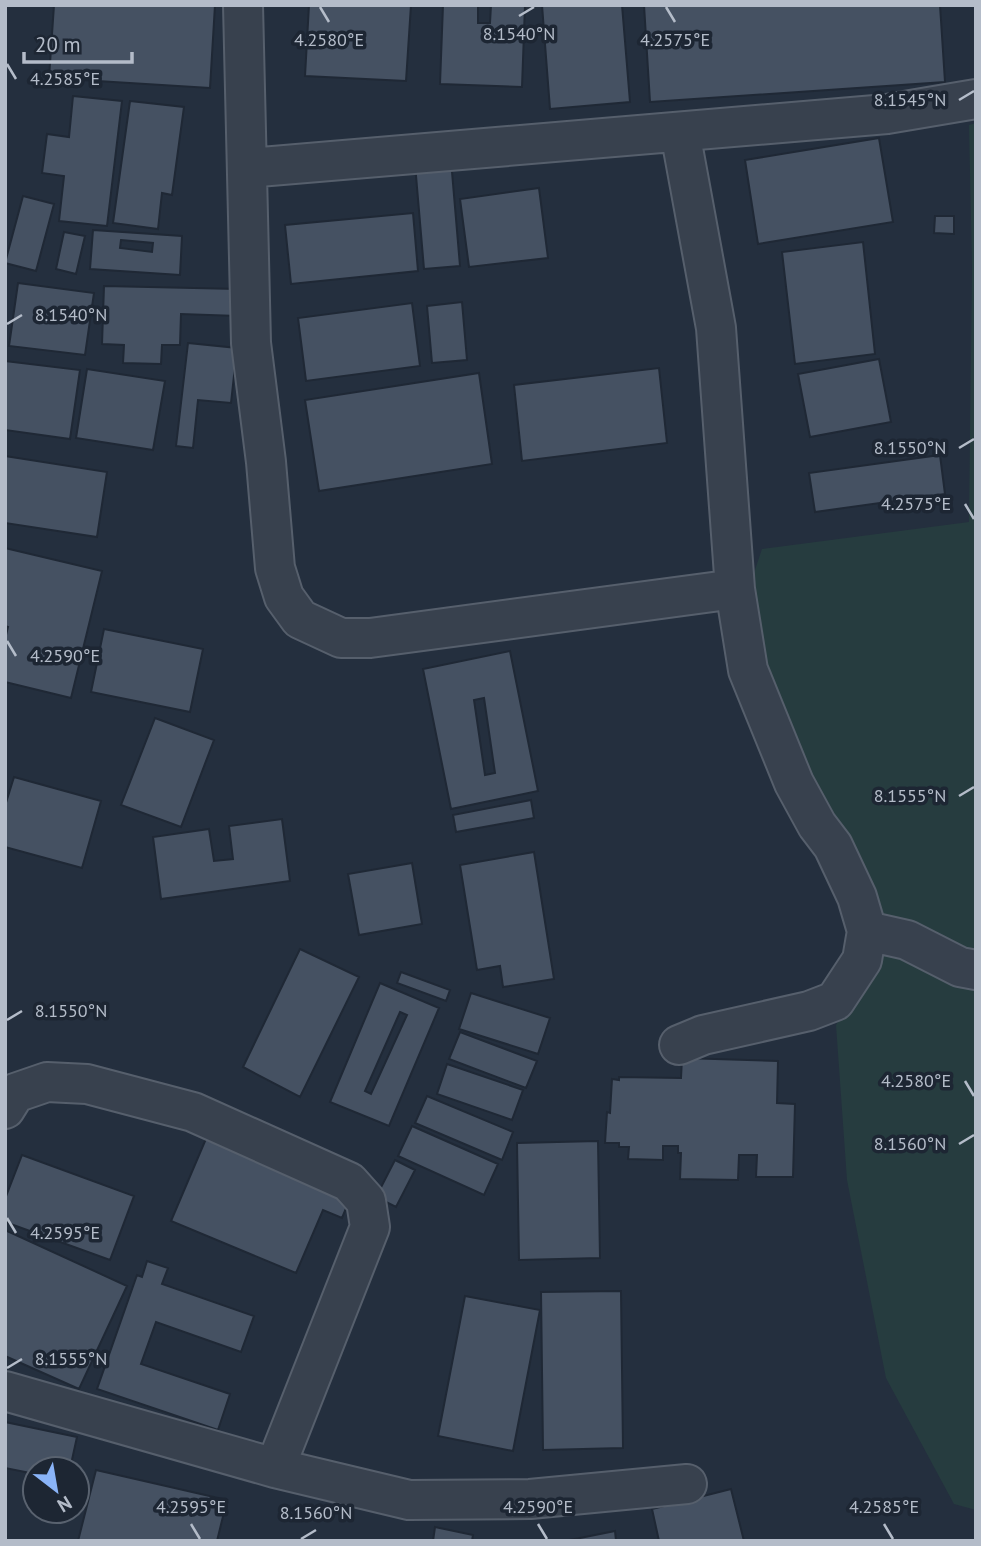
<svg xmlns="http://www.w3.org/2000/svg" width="981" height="1546" viewBox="0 0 981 1546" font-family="'PT Sans',sans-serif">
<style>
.green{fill:#263c3f}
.building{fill:#455162;stroke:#1f2835;stroke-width:2;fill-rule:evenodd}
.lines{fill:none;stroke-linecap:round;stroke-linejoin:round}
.minor-casing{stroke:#565f6c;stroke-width:42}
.minor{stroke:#38414e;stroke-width:38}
.ticks{fill:none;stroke:#b4bcc9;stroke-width:2.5}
.ticks-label{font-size:18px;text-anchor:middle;fill:#b4bcc9;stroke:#1d2633;stroke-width:7;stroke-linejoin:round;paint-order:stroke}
</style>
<rect width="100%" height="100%" fill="#242f3e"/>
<path class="green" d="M976,123V1510L954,1504L886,1378L847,1180L836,1025L882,952V916L774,712L745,600L762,549L969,522L972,267L969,125Z"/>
<path class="building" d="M54,5H215L210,88L49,78Z
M309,5H411L406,81L305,76Z
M443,5H478V23H490L491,5H525L522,87L440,84Z
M542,5H622L630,102L550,109Z
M644,5H940L945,82L650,102Z
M73,96L122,101L107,226L59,221L64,176L42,173L47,134L69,137Z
M130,101L184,107L172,195L162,193L158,229L113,223Z
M879,138L893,222L758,244L745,160Z
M451,160L460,266L424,269L415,164Z
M539,188L548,258L469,267L460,199Z
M23,196L54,204L36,271L5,263Z
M413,213L418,271L291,284L285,225Z
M935,216H954V234L934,233Z
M93,230L182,236L180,275L90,269ZM121,240L153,243L152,252L120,248Z
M64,232L85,236L76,274L56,269Z
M863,242L875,354L795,364L782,252Z
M18,283L94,293L85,355L9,346Z
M104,286L238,289V316L181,314L180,345H162L161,364L123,363L124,345L102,344Z
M462,302L467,360L432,363L427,306Z
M412,303L420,366L306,381L298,318Z
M188,343L237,348L231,403L198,400L193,448L176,446Z
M879,359L891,422L810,437L798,374Z
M5,361L80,370L70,439L5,430Z
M659,368L667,443L522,461L514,385Z
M87,369L165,381L153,450L76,438Z
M479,373L492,464L319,491L305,400Z
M940,455L945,494L815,512L809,473Z
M5,456L107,472L97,537L5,523Z
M5,548L102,571L71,698L5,682V639L8,627L5,626Z
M104,629L203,649L190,712L91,692Z
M510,651L538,791L451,809L423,669ZM484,698L495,773L485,775L474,700Z
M155,718L214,740L181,827L121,805Z
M14,777L101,801L82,868L5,847V806Z
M531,800L534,818L456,832L453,815Z
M282,819L290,881L161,899L153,837L209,829L214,861L233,859L229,826Z
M534,852L554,979L503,987L500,966L477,970L460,865Z
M412,863L422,924L359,935L348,874Z
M300,949L359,977L300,1097L243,1067Z
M401,972L450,990L446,1001L397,983Z
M380,983L439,1008L389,1126L330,1102ZM400,1012L407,1015L371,1094L365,1091Z
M471,993L550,1018L538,1054L459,1029Z
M460,1032L537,1061L526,1088L449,1059Z
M682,1058L778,1061L777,1103L795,1104L793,1177H756L757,1155H739L738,1180L680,1179L681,1153H678V1146H663V1160L628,1159L629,1147H619V1143H605L607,1112L610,1113L612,1079L619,1080V1077L681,1078Z
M447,1064L523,1090L512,1120L437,1094Z
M427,1096L513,1132L502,1160L415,1123Z
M412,1126L498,1164L484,1195L398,1156Z
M208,1134L352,1194L342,1218L323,1210L296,1273L171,1221Z
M598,1141L600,1258L519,1260L517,1143Z
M22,1155L134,1196L110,1260L5,1222V1199Z
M395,1160L415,1170L396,1207L376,1197Z
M5,1230L127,1286L79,1389L5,1356Z
M147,1261L168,1268L162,1284L254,1316L241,1352L156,1322L141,1364L230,1394L218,1430L97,1389L137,1275L142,1277Z
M621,1291L623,1448L543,1450L541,1292Z
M465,1296L540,1310L513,1451L438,1436Z
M5,1422L77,1437L70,1469H35V1474L5,1468Z
M96,1470L227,1500L217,1541H78Z
M731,1489L744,1541H659L652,1509Z
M435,1527L473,1535L472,1541H433Z
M615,1531L616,1541H565Z"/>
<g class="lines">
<defs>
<path id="minor" d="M243,5L251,343L266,462L275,568L284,597L300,619L341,638H370L735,589
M248,168L887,114L976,99
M867,931L907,940L960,967L976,970
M679,1045L703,1035L809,1011L835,1001L862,960L867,931L857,897L833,846L817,825L794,783L748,670L735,589L716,328L680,132
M5,1109L15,1093L47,1082L87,1084L193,1112L349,1182L366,1201L370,1227L275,1468
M5,1391L275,1468L409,1500L530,1499L687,1484"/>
</defs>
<use href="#minor" class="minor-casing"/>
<use href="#minor" class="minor"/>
</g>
<path class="ticks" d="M320,7L329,22M666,7L675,22M519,16L534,7M7,64L16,79M959,100L974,91M7,324L22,315M959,448L974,439M965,504L974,519M7,641L16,656M959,796L974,787M7,1020L22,1011M965,1081L974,1096M959,1144L974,1135M7,1218L16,1233M7,1368L22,1359M191,1524L200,1539M538,1524L547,1539M884,1524L893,1539M301,1539L316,1530"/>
<g class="ticks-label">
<text x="519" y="40">8.1540°N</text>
<text x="329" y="46">4.2580°E</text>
<text x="675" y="46">4.2575°E</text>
<text x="65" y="85">4.2585°E</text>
<text x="910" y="106">8.1545°N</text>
<text x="71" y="321">8.1540°N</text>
<text x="910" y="454">8.1550°N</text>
<text x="916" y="510">4.2575°E</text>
<text x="65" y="662">4.2590°E</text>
<text x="910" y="802">8.1555°N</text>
<text x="71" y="1017">8.1550°N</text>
<text x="916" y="1087">4.2580°E</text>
<text x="910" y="1150">8.1560°N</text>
<text x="65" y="1239">4.2595°E</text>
<text x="71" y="1365">8.1555°N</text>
<text x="191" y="1513">4.2595°E</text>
<text x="538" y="1513">4.2590°E</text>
<text x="884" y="1513">4.2585°E</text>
<text x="316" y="1519">8.1560°N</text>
</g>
<rect width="981" height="1546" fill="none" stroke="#b4bcc9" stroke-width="14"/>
<g transform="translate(56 1490) rotate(149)"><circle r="33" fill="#1d2633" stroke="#59626f" stroke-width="2"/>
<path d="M0-5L12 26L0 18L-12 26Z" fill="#8ab4f8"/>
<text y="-10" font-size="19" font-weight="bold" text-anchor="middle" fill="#b4bcc9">N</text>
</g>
<path d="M24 52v10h108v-10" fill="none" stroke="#b4bcc9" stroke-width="3.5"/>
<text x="35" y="52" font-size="21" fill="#b4bcc9" stroke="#1d2633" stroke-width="5" paint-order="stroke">20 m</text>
</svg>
